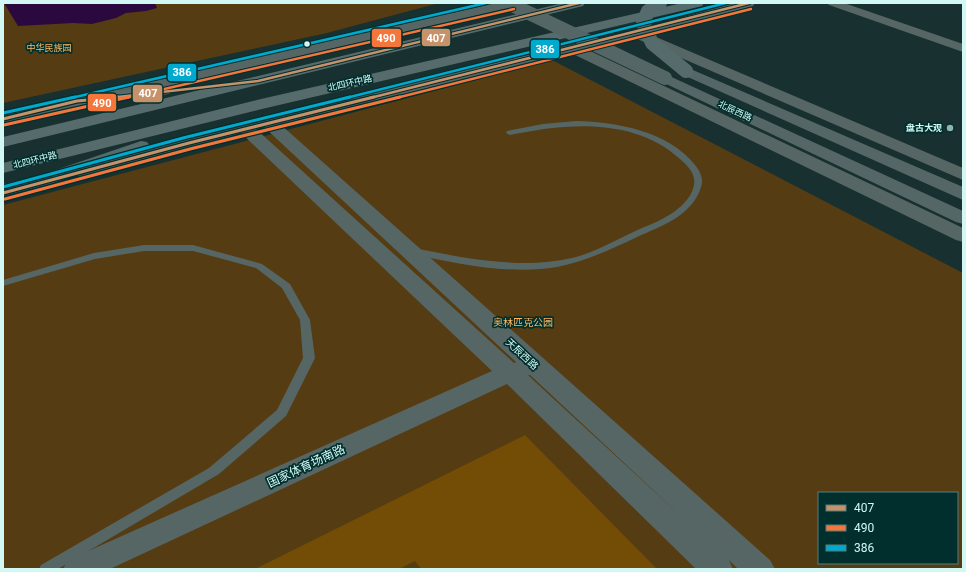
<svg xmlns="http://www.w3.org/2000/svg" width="966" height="572" viewBox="0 0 966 572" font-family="Roboto,'Noto Sans SC',sans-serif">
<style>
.green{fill:#563c12;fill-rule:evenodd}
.forest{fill:#734d06}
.water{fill:#2a093e}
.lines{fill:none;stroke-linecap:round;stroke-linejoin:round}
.service{fill:#566665;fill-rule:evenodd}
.minor{fill:#566665;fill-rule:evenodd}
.tertiary{fill:#566665;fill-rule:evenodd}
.secondary{fill:#546766;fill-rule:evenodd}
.trunk{fill:#566c6c;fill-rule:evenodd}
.secondary-bridge{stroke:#546766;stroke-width:14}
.trunk-bridge{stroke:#566c6c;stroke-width:14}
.bus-1-far1-casing{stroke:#012f2e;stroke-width:4.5}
.bus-1-casing{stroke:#012f2e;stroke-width:5.5}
.bus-2-far1-casing{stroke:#012f2e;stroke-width:4.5}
.bus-2-casing{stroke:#012f2e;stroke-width:5.5}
.bus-3-far1-casing{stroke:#012f2e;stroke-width:4.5}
.bus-3-casing{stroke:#012f2e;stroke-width:5.5}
.bus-1-far1{stroke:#c7916a;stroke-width:2.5}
.bus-1{stroke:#c7916a;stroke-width:3}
.bus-2-far1{stroke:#f5763a;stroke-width:2.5}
.bus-2{stroke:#f5763a;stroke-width:3}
.bus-3-far1{stroke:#00a9ce;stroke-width:2.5}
.bus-3{stroke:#00a9ce;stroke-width:3}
.bus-dot{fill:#d2f8f5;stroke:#012f2e;stroke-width:1.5}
.poi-dot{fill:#91b2b0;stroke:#012f2e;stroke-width:1.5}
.labels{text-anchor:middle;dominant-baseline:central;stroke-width:3.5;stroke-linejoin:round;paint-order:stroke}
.far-park-label{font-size:9px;fill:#feb85e;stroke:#012f2e}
.far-street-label{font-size:9px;fill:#d2f8f5;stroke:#012f2e}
.far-poi-label{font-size:9px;font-weight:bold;fill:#d2f8f5;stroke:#012f2e;text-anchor:end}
.park-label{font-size:10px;fill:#feb85e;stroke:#012f2e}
.street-label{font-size:10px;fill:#d2f8f5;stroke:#012f2e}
.near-street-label{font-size:12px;fill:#d2f8f5;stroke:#012f2e}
.line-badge{stroke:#012f2e;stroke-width:1.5}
.badge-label{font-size:11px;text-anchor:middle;font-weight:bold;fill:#fff}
</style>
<rect width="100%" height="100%" fill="#18302f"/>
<path class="green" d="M3,3H439L327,33L3,103Z
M552,60L963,273V569H3V205ZM819,493H957V563H819Z"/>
<path class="forest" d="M525,435L657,569H421L415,561L399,569H255Z"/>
<path class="water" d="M4,3H155L157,8L146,11L126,13L116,18L92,24L73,23L18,26Z"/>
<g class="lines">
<path class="service" d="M576,121C616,122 669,131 695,165C700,171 704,179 701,187C698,197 692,205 684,212C671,223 655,229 639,236C612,249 586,261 557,267C512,275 454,264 410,253L408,251L410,249L413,248C465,258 520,270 572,258C597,252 619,238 642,228C661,221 690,207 694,185C696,174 688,166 680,159C634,117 566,123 510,135L506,133L507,131L543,124Z
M144,245H193L262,264L290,284L310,320L315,358L286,416L219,474L58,569H39L41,565L209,468L277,410L303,358L300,320L282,288L256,268L193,251H144L95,259L3,286V280L94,253Z"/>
<path class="minor" d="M827,3H844L963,44V52L829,5Z"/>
<path class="tertiary" d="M496,3H519L517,6L513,7L3,124V114Z
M735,3H755L753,6L649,34L963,168V180L635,38L586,49L963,228V242L956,240L571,53L280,124L770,560L775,569H738L729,560L733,569H696L507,384L110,569H63L68,560L492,371L241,133L81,176L75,175L72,171L75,167L227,126L651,26ZM264,127L516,362L514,363L256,129ZM528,375H530L681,516L544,390Z"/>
<path class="secondary" d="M686,67L963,187V200L681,74L679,71L681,68Z
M665,74L963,211V224L956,222L660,81L658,78L660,75Z"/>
<path class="trunk" d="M563,3H585L583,6L579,7L3,147V137Z
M682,3H704L702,6L698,7L262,109L3,173V163L261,99Z
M164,86L169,88L172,91L169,94L77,106L71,104L69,101L71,98L77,96Z
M141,141L147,142L150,146L147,150L53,183L3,196V184L41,175Z"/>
<path class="secondary-bridge" d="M508,3L665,78"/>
<path class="trunk-bridge" d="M660,3L648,11L643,23L652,43L686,71"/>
<defs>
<path id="bus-1-far1" d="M109,98L258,81L579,3
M370,98L749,3"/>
<path id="bus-1" d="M3,119L77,101L118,97
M3,193L189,143L374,97"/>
<path id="bus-2-far1" d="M125,98L514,9
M396,98L751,9"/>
<path id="bus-2" d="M4,125L129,97
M5,199L190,149L400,97"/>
<path id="bus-3-far1" d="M71,98L486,3
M346,98L726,3"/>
<path id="bus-3" d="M3,113L75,97
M3,187L183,138L350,97"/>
</defs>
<use href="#bus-1-far1" class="bus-1-far1-casing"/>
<use href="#bus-1" class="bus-1-casing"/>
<use href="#bus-2-far1" class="bus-2-far1-casing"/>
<use href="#bus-2" class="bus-2-casing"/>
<use href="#bus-3-far1" class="bus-3-far1-casing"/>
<use href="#bus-3" class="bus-3-casing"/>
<use href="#bus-1-far1" class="bus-1-far1"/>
<use href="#bus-1" class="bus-1"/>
<use href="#bus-2-far1" class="bus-2-far1"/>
<use href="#bus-2" class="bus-2"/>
<use href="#bus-3-far1" class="bus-3-far1"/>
<use href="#bus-3" class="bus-3"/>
</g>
<circle class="bus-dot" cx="307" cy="44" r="3.5"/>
<circle class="poi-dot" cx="950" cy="128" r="4"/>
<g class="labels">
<g class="far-park-label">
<text x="49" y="48">中华民族园</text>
</g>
<g class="far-street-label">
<text transform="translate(350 83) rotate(-13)">北四环中路</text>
<text transform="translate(735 111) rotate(25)">北辰西路</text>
<text transform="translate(35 160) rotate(-14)">北四环中路</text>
</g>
<g class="far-poi-label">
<text x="942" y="128">盘古大观</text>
</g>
<g class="park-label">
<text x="523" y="322">奥林匹克公园</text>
</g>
<g class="street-label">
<text transform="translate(522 354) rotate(43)">天辰西路</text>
</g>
<g class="near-street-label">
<text transform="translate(306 466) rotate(-25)">国家体育场南路</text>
</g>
</g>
<g class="line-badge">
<rect x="421" y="28" width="30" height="19" rx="4" fill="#c7916a"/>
<rect x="371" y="28" width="31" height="20" rx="4" fill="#f5763a"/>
<rect x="530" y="39" width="30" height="20" rx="4" fill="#00a9ce"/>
<rect x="167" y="63" width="30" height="19" rx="4" fill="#00a9ce"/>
<rect x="132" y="84" width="31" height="19" rx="4" fill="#c7916a"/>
<rect x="87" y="93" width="30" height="19" rx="4" fill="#f5763a"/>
</g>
<g class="badge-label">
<text x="436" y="42">407</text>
<text x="386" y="42">490</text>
<text x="545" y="53">386</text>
<text x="182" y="76">386</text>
<text x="148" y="97">407</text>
<text x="102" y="107">490</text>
</g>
<rect width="966" height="572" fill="none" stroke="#d2f8f5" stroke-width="8"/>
<rect x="818" y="492" width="140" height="72" fill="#012f2e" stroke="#557f7e"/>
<rect x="826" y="505" width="20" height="6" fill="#c7916a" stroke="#557f7e"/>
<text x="854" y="512" font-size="12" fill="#d2f8f5">407</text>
<rect x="826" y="525" width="20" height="6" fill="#f5763a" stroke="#557f7e"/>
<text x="854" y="532" font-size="12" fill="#d2f8f5">490</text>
<rect x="826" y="545" width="20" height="6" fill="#00a9ce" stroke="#557f7e"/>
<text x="854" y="552" font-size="12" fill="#d2f8f5">386</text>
</svg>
